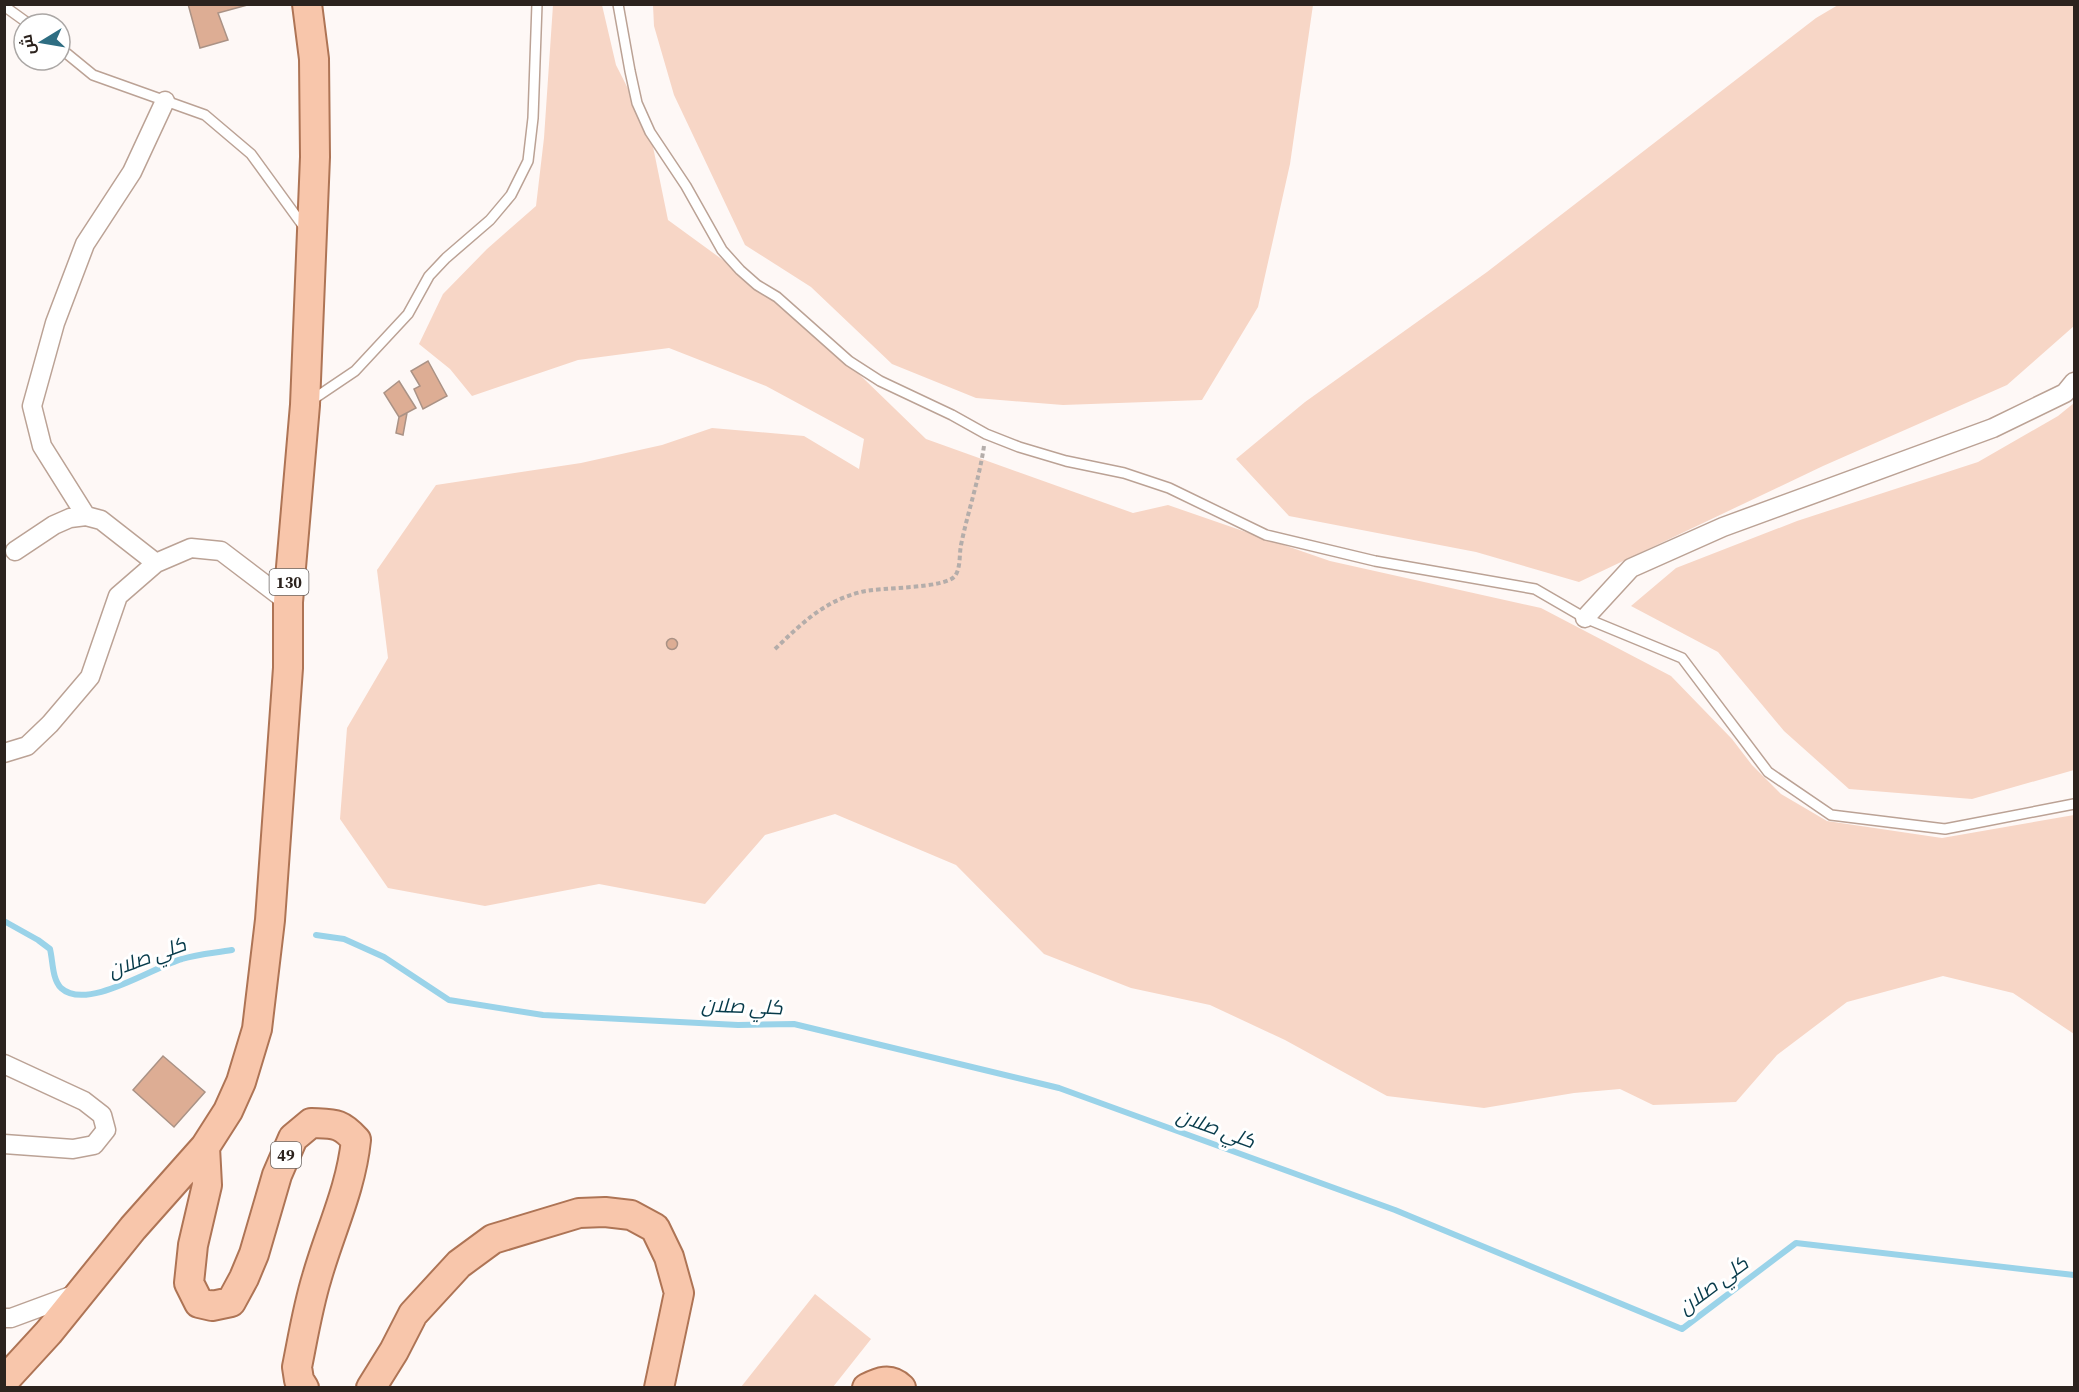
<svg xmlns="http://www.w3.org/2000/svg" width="2079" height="1392" viewBox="0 0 2079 1392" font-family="'Source Serif 4',Cairo,serif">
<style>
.green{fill:#f7d6c6}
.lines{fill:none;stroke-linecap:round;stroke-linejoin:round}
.stream{stroke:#9ad3e9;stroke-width:6}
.building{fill:#ddad94;stroke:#aa9285;stroke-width:1.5}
.service-casing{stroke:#bba295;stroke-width:12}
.minor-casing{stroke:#bba295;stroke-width:21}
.primary-casing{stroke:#ae7455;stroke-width:32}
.path{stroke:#b4adaa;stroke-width:4;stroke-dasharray:4.5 3;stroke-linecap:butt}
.service{stroke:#fff;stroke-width:9}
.minor{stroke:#fff;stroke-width:18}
.primary{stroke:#f8c6ab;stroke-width:28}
.labels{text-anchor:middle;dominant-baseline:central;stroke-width:6;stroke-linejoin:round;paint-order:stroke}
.shield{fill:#fff;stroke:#6b6562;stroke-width:1.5}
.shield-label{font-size:16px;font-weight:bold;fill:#2c231e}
.water-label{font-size:20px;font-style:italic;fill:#063a4a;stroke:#fff}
</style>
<rect width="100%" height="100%" fill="#fef8f6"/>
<path class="green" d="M553,5H602L616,65L650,132L668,220L797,314L926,439L1133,513L1168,505L1330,561L1541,608L1671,676L1732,739L1752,765L1781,794L1827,821L1942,838L2074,815V1034L2013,993L1943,976L1847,1002L1777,1055L1736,1102L1653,1105L1620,1089L1574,1093L1484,1108L1387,1096L1285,1040L1210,1005L1131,988L1044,954L956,865L835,814L765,835L705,904L599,884L485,906L388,888L340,819L347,728L388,658L377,570L436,485L581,463L662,445L712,428L804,436L859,469L864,439L766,386L669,348L578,360L472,396L450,369L419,344L443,294L487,249L536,206L544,138Z
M653,5H1313L1290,164L1258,307L1202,400L1063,405L976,398L892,364L811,287L745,245L674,95L654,26Z
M1838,5H2074V326L2007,385L1823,466L1579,582L1476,552L1289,516L1236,459L1305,402L1487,272L1816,18Z
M2074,403V770L1972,799L1849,789L1784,731L1718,652L1631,606L1676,568L1797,521L1978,462L2058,416Z
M815,1294L871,1339L833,1387H741Z"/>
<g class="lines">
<path class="stream" d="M4,921L38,940L50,949C53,961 52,979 61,988C87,1012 155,966 182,959C198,954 215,953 232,950
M316,935L344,939L384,957L449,1000L543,1015L738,1025L794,1024L1059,1088L1395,1210L1682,1329L1796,1243L2074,1275"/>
</g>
<path class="building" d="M188,4H251L218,13L228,40L200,48Z
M428,361L447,396L423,409L414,389L420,386L411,371Z
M399,381L416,408L399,417L384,393Z
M407,413L403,435L396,433L399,417Z
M666.5 644a5.5 5.5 0 1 1 11 0a5.5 5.5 0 1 1-11 0Z
M163,1056L205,1092L174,1127L133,1090Z"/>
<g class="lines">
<defs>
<path id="service" d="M618,4L630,71L637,103L650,132L686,186L722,250L740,270L757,285L777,297L849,361L880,381L952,415L986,434L1019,447L1066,461L1124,473L1169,488L1266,535L1375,561L1535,589L1585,618L1682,658L1768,772L1831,815L1945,829L2074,804
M4,6L29,24
M60,48L93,75L205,115L251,154L304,227
M309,402L355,371L408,314L429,276L446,258L490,220L511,195L528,161L533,118L537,4"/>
<path id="minor" d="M86,516L42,446L32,406L55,323L85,244L132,172L165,101
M15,551L54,525L70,518L86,516L101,520L156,563
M1585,618L1631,568L1723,527L1993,428L2065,393L2074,382
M4,753L27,746L50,724L90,677L118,596L156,563L191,548L221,551L288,602
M4,1064L84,1101L102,1115L106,1130L94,1145L73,1149L4,1144
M4,1318H11L76,1294"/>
<path id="primary" d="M205,1147L207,1185L193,1245L189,1283L199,1303L212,1306L231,1302L244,1278L254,1254L277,1175L293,1138L311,1123C334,1124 340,1122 356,1140C351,1189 330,1231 317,1277C308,1306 303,1337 297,1367L299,1380L304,1388
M4,1381L49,1332L133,1228L205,1147L228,1111L241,1082L257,1029L270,920L288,668V602L305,405L315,157L314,59L307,4
M371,1388L394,1351L413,1314L459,1264L493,1239L579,1213L605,1212L631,1215L655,1228L669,1257L679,1293L659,1388
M867,1388C879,1382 890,1377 901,1388"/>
</defs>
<use href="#service" class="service-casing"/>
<use href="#minor" class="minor-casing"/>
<use href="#primary" class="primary-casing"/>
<path class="path" d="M775,649C801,624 824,601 861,592C880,587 945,589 955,576C961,567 959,555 961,545C968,511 979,480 984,446"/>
<use href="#service" class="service"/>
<use href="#minor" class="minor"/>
<use href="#primary" class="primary"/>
</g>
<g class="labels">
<g class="shield">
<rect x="269.5" y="569" width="39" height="26" rx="4.5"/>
<rect x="271" y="1142" width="30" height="26" rx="4.5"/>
</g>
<g class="shield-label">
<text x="289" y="582">130</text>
<text x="286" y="1155">49</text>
</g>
<g class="water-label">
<text transform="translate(147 957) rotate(-20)">كلي صلان</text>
<text transform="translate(742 1006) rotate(2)">كلي صلان</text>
<text transform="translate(1216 1128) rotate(20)">كلي صلان</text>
<text transform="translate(1713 1285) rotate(-37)">كلي صلان</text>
</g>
</g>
<rect width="2079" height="1392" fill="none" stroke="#2c231e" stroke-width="12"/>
<g transform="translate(42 42) rotate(259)"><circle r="28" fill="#ffffff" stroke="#aba7a5" stroke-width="1.5"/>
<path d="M0-4.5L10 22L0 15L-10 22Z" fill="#2e6d82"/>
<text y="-9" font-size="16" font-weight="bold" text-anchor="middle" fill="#2c231e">ش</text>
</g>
</svg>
